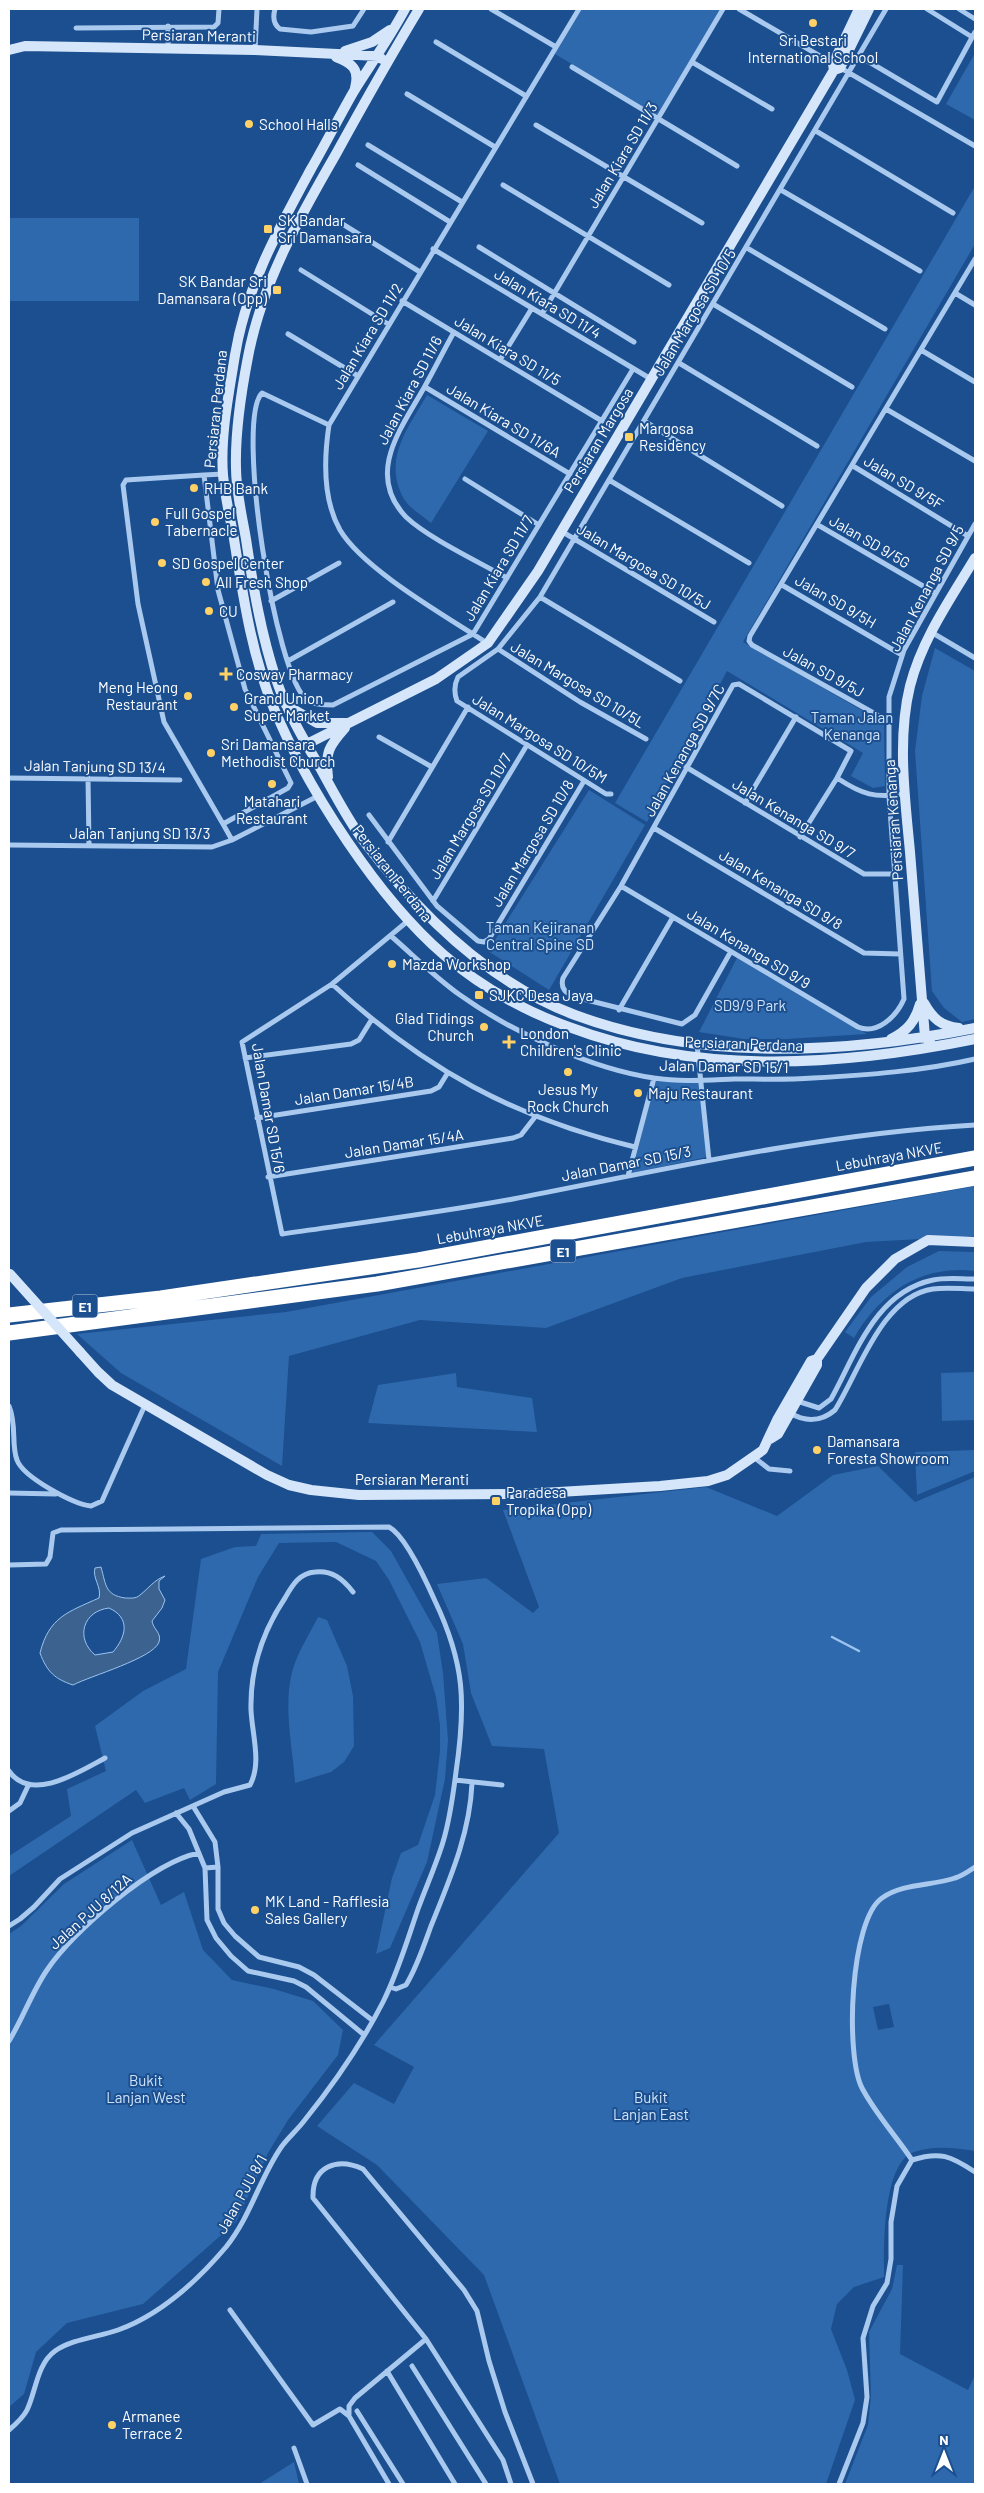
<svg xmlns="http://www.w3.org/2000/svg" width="984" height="2493" viewBox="0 0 984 2493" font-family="Barlow,sans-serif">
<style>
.green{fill:#2e69ad;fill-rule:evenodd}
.water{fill:#3c6290;stroke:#9cc4f0;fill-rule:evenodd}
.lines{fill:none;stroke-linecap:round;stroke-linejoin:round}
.stream{stroke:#9cc4f0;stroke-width:2.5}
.street{stroke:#a9c9ee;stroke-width:5}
.secondary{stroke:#d6e6fa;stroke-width:10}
.highway{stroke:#fff;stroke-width:15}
.secondary-bridge{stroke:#d6e6fa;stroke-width:10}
.poi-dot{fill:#ffd166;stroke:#1b4f8f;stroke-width:2}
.labels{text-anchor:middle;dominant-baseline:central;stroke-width:4;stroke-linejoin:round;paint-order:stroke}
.shield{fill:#1b4f8f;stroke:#bbcadd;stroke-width:1}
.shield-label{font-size:14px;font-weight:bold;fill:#fff}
.street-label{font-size:15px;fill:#fff;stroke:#1b4f8f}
.poi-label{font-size:15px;fill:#fff;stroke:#1b4f8f;text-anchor:start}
.park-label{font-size:15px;fill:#cfe3fa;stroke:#1b4f8f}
</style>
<rect width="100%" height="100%" fill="#1b4f8f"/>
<path class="green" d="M582,9H721L657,115L555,54Z
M975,53V120L946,104Z
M975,186V244L743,642L884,723L885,786L873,788L851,776L863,753L727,671L647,822L615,803Z
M9,218H139V301H9Z
M427,395L488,431L431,523C423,516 409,508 404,499C382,460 408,428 427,395Z
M935,648L975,671V1019L962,1022L944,1008L932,991L915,751L922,696Z
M589,790L645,825L549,990L488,951Z
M737,958L867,1034L786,1039H744L699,1032Z
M655,1081L699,1083L707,1157L632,1173Z
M975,1186V1236L866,1242L682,1278L546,1328L420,1320L289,1356L282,1466L121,1373L77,1334L286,1312Z
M939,1251L975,1252V1271C922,1264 880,1293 854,1338L845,1332L871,1297L907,1267Z
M975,1372V1420L942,1421L941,1373Z
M456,1373L457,1387L532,1398L537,1432L368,1423L378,1385Z
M975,1450V1471L917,1495L915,1452Z
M878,1466L915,1502L975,1477V2151C956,2148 934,2145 914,2152C882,2163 884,2249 884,2277L854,2287L837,2304L831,2329L847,2370L855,2400L826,2484H560L484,2275L377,2165L317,2126L354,2083L394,2104L414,2067L374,2045L559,1833L544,1749L492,1746L471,1693L463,1644L437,1584L486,1578L533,1613L539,1607L503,1510L706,1487L777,1516L833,1475ZM889,2004L894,2027L878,2030L873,2007Z
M372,1532L391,1551L437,1633L443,1673L448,1740L445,1779L427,1862L390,1948L376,1954L392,1878L401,1853L418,1845L435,1795L440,1751V1725L436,1697L420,1642L389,1580L376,1561L336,1542L279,1543L258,1577L218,1672L216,1784L190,1800L184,1788L145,1803L136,1790L9,1876V1856L71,1816L67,1789L106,1771L95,1726L143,1691L186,1669L201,1559L235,1547L256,1546L261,1534Z
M318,1617L327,1620L347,1666L353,1696L354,1746L344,1762L331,1772L295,1783C293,1747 283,1709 292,1672C297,1653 309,1635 318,1617Z
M132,1840L161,1905L184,1892L203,1950L232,1980L274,1989L313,2001L343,2030L338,2055L288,2120L268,2153L236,2222L143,2304L67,2323L36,2352L24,2394L9,2407V1934L21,1926L64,1884Z
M897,2265H903L900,2354L968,2390L975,2375V2484H845L868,2425L871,2396L869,2332L892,2289Z
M294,2462L299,2484H259Z"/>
<path class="water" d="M101,1567C106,1585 105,1595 125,1598C130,1598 136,1599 140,1595C149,1588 154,1580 165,1576L159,1581V1589L165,1600L162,1608L152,1621C153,1629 162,1633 159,1642C154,1658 90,1676 73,1685C55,1679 47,1672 40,1653C49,1617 68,1612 99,1598C102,1587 92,1578 95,1568ZM109,1608C131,1618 126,1637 113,1652L95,1655C75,1638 83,1611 109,1608Z"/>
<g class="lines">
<path class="stream" d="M832,1637L859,1651"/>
<path class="street" d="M275,9C273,16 273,24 280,29L311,32L353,26L364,9
M491,9L556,47
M739,9L975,146
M927,9L972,37
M959,9L975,19
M76,28L214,27L218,23L219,9
M436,42L526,96
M168,49V26
M255,50L257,9
M859,56L937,102L975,32
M692,62L772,109
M572,67L737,166
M407,94L495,147
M536,125L702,223
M816,131L953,213
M368,145L462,202
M358,165L450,222
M503,185L669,285
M781,190L920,271
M336,220L420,272
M479,247L634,342
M747,248L885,329
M433,249L651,379
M301,270L388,324
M955,293L975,305
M402,301L602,421
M713,304L852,387
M542,314L723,9
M454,332C444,350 435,368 425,386C403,426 364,473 406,517C428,538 479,562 507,578
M288,334L358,376
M921,350L975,382
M500,360L532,308
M679,363L817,446
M425,387L570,474
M886,409L975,461
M644,421L782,506
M329,425L262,393C235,420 275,676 307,700C314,705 325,705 333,705L473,634L633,369
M853,466L968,536
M204,475L223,474
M465,479L539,525
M609,480L749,563
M818,525L935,593
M561,531L714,622
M782,585L902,655
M540,597L680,681
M271,601L339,563
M931,632L975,658
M487,643C446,616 364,570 340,530C323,500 324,458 329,425L579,9
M498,649L580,702L646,739
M288,661L393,602
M888,721L752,645L749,641L750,636L975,259
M379,737L432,767
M686,767L864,874H894
M9,778L180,780
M88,778L89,845
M837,778C863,795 874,798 905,794
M611,794H606L457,701C454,693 454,685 458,677L498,649L540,597L886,9
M745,803L796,717
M369,815L437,906L478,941L484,942L489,939L584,781
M223,824L288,788L291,783L245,689L218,590L204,475L126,480L123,485L138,604L164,722L223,824L232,840
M654,828L864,953L900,954
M388,842L468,707
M9,845L212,847L232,840L318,796
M621,886L858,1027C877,1035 896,1017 904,999L889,796V697L904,650L975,524
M433,901L527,745
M409,920L332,984L242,1042L282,1234C359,1223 437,1213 513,1199C667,1169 819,1134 975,1125
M391,936C414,956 436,978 460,995C512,1032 591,1069 654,1078C681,1082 707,1080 734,1079C760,1079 787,1080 813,1078C867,1075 923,1071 975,1059
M730,953L695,1015L682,1024L575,997C566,993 560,989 563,978L621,886L733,685L739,684L851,751L837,778L800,837
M332,984C424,1069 514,1118 635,1147
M619,1010L673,917
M697,1045L709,1160
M245,1058L351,1044L359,1040L372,1019
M257,1118L431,1091L439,1087L447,1074
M628,1176L654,1078
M268,1177L513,1138L521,1135L535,1117
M797,1401L819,1408L831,1399C856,1354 875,1292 933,1280C946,1277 961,1279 975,1279
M9,1406C17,1425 11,1445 17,1460C23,1477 73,1504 91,1506L102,1501L145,1405
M790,1413C805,1422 821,1422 835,1410C859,1372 882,1296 933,1289C947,1287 962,1289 975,1289
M755,1458L769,1469L790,1471
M9,1493L56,1494
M9,1565L46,1564L50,1557L53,1533L61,1530L389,1527C406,1536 427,1583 435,1601C465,1664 466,1704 456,1772C453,1796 450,1819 443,1842C436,1865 426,1887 418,1909C407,1941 398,1972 383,2002C362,2043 333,2085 304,2121C297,2130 289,2137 282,2146C260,2177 251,2216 226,2247C198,2280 160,2315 118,2330C98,2337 72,2339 55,2351C37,2364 36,2391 27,2410C23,2418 16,2424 9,2430
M9,1771C31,1803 79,1772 105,1758
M455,1780L502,1785
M193,1806L215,1842L218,1867V1909L224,1923L235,1936L259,1957L299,1967L314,1975L372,2020
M9,1811L20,1803L28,1786
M176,1813L189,1829L205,1868L207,1920L216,1938L231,1956L248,1971L294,1981L306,1987L363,2034
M205,1868L218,1867
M9,1926L20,1919L34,1907L60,1879L132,1833L224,1792L250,1785C262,1763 252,1734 251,1710C250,1670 263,1631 285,1598C292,1586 299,1573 315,1572C332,1570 343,1579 353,1592
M390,1987L396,1989L406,1985C417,1967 424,1945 431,1926C450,1879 470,1833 472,1783
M9,2041C23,2018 32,1992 47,1970C73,1931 153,1862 199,1853
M912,2160C896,2136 875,2113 862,2088C845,2055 850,1920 882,1898C903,1883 932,1886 955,1878C962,1876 969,1871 975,1867
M230,2310L313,2425L340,2409L349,2416
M412,2366L486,2484
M387,2371L455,2484
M357,2411L403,2484
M294,2448L307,2484
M389,2484L349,2416V2406L355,2398L426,2339
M511,2484L503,2460L426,2339L313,2198C312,2166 337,2157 363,2169L464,2290L477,2311L489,2361L505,2412L533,2484
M839,2484L863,2423L867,2397L863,2338L873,2306L887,2283L891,2259V2222L897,2186L912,2160C940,2151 951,2156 975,2172"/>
<path class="secondary" d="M405,9C390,37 371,64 354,91C339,117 326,143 311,169C279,228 246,287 235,355C229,393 220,436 223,475C225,496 230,518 234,539C243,596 252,658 275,711C309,791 378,898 444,955C480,986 525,1011 569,1027C699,1076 842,1066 975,1039
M419,9C390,57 363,105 336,154C299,218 262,283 248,357C241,393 235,431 236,468C236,491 242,516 246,539C253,586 261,634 276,679C286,709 302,737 318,764C332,789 346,817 363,840C418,913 487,982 575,1015C702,1062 844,1054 975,1028
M9,50L25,46L255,50L378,56L382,59
M345,51L372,42L390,30
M336,57C352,63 360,69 355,88
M834,70L840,68L869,9
M286,705L317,723H345
M307,744L436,679L488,643L538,571L834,70L833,64L859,9
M328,777C325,752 329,746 345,728
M924,1003C933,1019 941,1026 959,1028
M891,1039C907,1031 915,1022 920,1004
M930,1042L925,1037C920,976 915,914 910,852C905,798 897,739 910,686C922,639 951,598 975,558
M80,1352L98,1372L112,1385L267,1475L289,1485L311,1490L359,1495L525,1494L660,1486L708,1481L727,1475L763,1450L777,1420L811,1361L817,1359
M770,1439L778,1434L817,1365V1359L866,1288L895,1259L928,1240L975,1242"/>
<path class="highway" d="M9,1315L161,1298L418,1260L975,1158
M9,1333L377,1284L975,1178"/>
<path class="secondary-bridge" d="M10,1274L80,1352"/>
</g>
<g class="poi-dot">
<circle cx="813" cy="23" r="5"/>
<circle cx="249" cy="124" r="5"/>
<rect x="263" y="224" width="10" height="10" rx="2.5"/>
<rect x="272" y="285" width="10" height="10" rx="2.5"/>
<rect x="624" y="432" width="10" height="10" rx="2.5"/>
<circle cx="194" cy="488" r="5"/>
<circle cx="155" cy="522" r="5"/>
<circle cx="162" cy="563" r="5"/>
<circle cx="206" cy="582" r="5"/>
<circle cx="209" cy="611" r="5"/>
<path d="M223.5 666.5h5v5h5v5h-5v5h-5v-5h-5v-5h5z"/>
<circle cx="188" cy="696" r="5"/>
<circle cx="234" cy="707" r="5"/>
<circle cx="211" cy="753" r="5"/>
<circle cx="272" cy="784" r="5"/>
<circle cx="392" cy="964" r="5"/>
<rect x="474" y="990" width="10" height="10" rx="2.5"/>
<circle cx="484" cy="1027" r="5"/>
<path d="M506.5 1034.5h5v5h5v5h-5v5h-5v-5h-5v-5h5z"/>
<circle cx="568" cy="1072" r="5"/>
<circle cx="638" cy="1093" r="5"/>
<circle cx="817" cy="1450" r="5"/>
<rect x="491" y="1496" width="10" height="10" rx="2.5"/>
<circle cx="255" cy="1910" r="5"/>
<circle cx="112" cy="2425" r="5"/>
</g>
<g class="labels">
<g class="shield">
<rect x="550.5" y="1239.5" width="25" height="23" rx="4"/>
<rect x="72.5" y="1294.5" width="25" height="23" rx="4"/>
</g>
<g class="shield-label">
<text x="563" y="1251">E1</text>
<text x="85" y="1306">E1</text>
</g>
<g class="street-label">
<text transform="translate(199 35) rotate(1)">Persiaran Meranti</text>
<text transform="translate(622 155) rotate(-59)">Jalan Kiara SD 11/3</text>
<text transform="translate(548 303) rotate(31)">Jalan Kiara SD 11/4</text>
<text transform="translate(694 312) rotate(-59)">Jalan Margosa SD 10/5</text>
<text transform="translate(367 336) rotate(-59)">Jalan Kiara SD 11/2</text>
<text transform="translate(508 350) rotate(31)">Jalan Kiara SD 11/5</text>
<text transform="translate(409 390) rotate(-62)">Jalan Kiara SD 11/6</text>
<text transform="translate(215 409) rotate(-84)">Persiaran Perdana</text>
<text transform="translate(504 420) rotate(31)">Jalan Kiara SD 11/6A</text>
<text transform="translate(598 440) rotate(-59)">Persiaran Margosa</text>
<text transform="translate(904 482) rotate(31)">Jalan SD 9/5F</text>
<text transform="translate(870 541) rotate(30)">Jalan SD 9/5G</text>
<text transform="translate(644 566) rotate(31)">Jalan Margosa SD 10/5J</text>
<text transform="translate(498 568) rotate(-59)">Jalan Kiara SD 11/7</text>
<text transform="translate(926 588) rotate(-62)">Jalan Kenanga SD 9/5</text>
<text transform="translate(836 601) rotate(30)">Jalan SD 9/5H</text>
<text transform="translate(824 671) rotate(29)">Jalan SD 9/5J</text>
<text transform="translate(578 684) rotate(31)">Jalan Margosa SD 10/5L</text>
<text transform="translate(540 738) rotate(32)">Jalan Margosa SD 10/5M</text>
<text transform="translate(684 750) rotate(-61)">Jalan Kenanga SD 9/7C</text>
<text transform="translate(95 766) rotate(1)">Jalan Tanjung SD 13/4</text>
<text transform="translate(470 816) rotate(-59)">Jalan Margosa SD 10/7</text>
<text transform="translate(794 818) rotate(31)">Jalan Kenanga SD 9/7</text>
<text transform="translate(893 820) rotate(-94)">Persiaran Kenanga</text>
<text x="140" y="833">Jalan Tanjung SD 13/3</text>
<text transform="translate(532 843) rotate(-59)">Jalan Margosa SD 10/8</text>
<text transform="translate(393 873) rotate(52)">Persiaran Perdana</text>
<text transform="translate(781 889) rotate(31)">Jalan Kenanga SD 9/8</text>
<text transform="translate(749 948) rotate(31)">Jalan Kenanga SD 9/9</text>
<text transform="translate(744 1043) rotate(2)">Persiaran Perdana</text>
<text transform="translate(724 1066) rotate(1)">Jalan Damar SD 15/1</text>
<text transform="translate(354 1090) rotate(-9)">Jalan Damar 15/4B</text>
<text transform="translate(269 1108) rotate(80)">Jalan Damar SD 15/6</text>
<text transform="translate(404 1143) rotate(-9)">Jalan Damar 15/4A</text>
<text transform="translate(889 1156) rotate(-10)">Lebuhraya NKVE</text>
<text transform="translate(626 1163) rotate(-11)">Jalan Damar SD 15/3</text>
<text transform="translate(490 1229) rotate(-10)">Lebuhraya NKVE</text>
<text x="412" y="1479">Persiaran Meranti</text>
<text transform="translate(90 1911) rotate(-42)">Jalan PJU 8/12A</text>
<text transform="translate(241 2194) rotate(-61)">Jalan PJU 8/1</text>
</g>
<g class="poi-label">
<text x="813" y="40" text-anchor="middle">Sri Bestari<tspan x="813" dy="17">International School</tspan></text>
<text x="259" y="124">School Halls</text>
<text x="278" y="220">SK Bandar<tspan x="278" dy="17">Sri Damansara</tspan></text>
<text x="267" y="281" text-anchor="end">SK Bandar Sri<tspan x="267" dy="17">Damansara (Opp)</tspan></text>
<text x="639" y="428">Margosa<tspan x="639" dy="17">Residency</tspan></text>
<text x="204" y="488">RHB Bank</text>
<text x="165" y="513">Full Gospel<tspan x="165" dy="17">Tabernacle</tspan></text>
<text x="172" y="563">SD Gospel Center</text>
<text x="216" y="582">All Fresh Shop</text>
<text x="219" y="611">CU</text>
<text x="236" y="674">Cosway Pharmacy</text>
<text x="178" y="687" text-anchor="end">Meng Heong<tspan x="178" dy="17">Restaurant</tspan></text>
<text x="244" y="698">Grand Union<tspan x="244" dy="17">Super Market</tspan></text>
<text x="221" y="744">Sri Damansara<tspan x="221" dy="17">Methodist Church</tspan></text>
<text x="272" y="801" text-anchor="middle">Matahari<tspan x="272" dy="17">Restaurant</tspan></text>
<text x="402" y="964">Mazda Workshop</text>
<text x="489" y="995">SJKC Desa Jaya</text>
<text x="474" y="1018" text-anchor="end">Glad Tidings<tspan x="474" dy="17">Church</tspan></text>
<text x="520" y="1033">London<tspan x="520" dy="17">Children's Clinic</tspan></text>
<text x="568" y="1089" text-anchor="middle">Jesus My<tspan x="568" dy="17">Rock Church</tspan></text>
<text x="648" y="1093">Maju Restaurant</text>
<text x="827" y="1441">Damansara<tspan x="827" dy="17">Foresta Showroom</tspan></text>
<text x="506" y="1492">Paradesa<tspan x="506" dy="17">Tropika (Opp)</tspan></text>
<text x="265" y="1901">MK Land - Rafflesia<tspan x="265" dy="17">Sales Gallery</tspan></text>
<text x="122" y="2416">Armanee<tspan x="122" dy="17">Terrace 2</tspan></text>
</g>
<g class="park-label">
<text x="852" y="717">Taman Jalan<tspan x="852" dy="17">Kenanga</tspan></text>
<text x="540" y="927">Taman Kejiranan<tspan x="540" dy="17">Central Spine SD</tspan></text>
<text x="750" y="1005">SD9/9 Park</text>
<text x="146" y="2080">Bukit<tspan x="146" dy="17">Lanjan West</tspan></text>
<text x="651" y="2097">Bukit<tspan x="651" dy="17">Lanjan East</tspan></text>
</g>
</g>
<rect width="984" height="2493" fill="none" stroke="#ffffff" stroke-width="20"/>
<g transform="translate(944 2453)" stroke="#1b4f8f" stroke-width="4" paint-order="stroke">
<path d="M0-4L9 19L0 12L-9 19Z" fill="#ffffff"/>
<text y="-8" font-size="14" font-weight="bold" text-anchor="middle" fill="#ffffff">N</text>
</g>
</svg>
